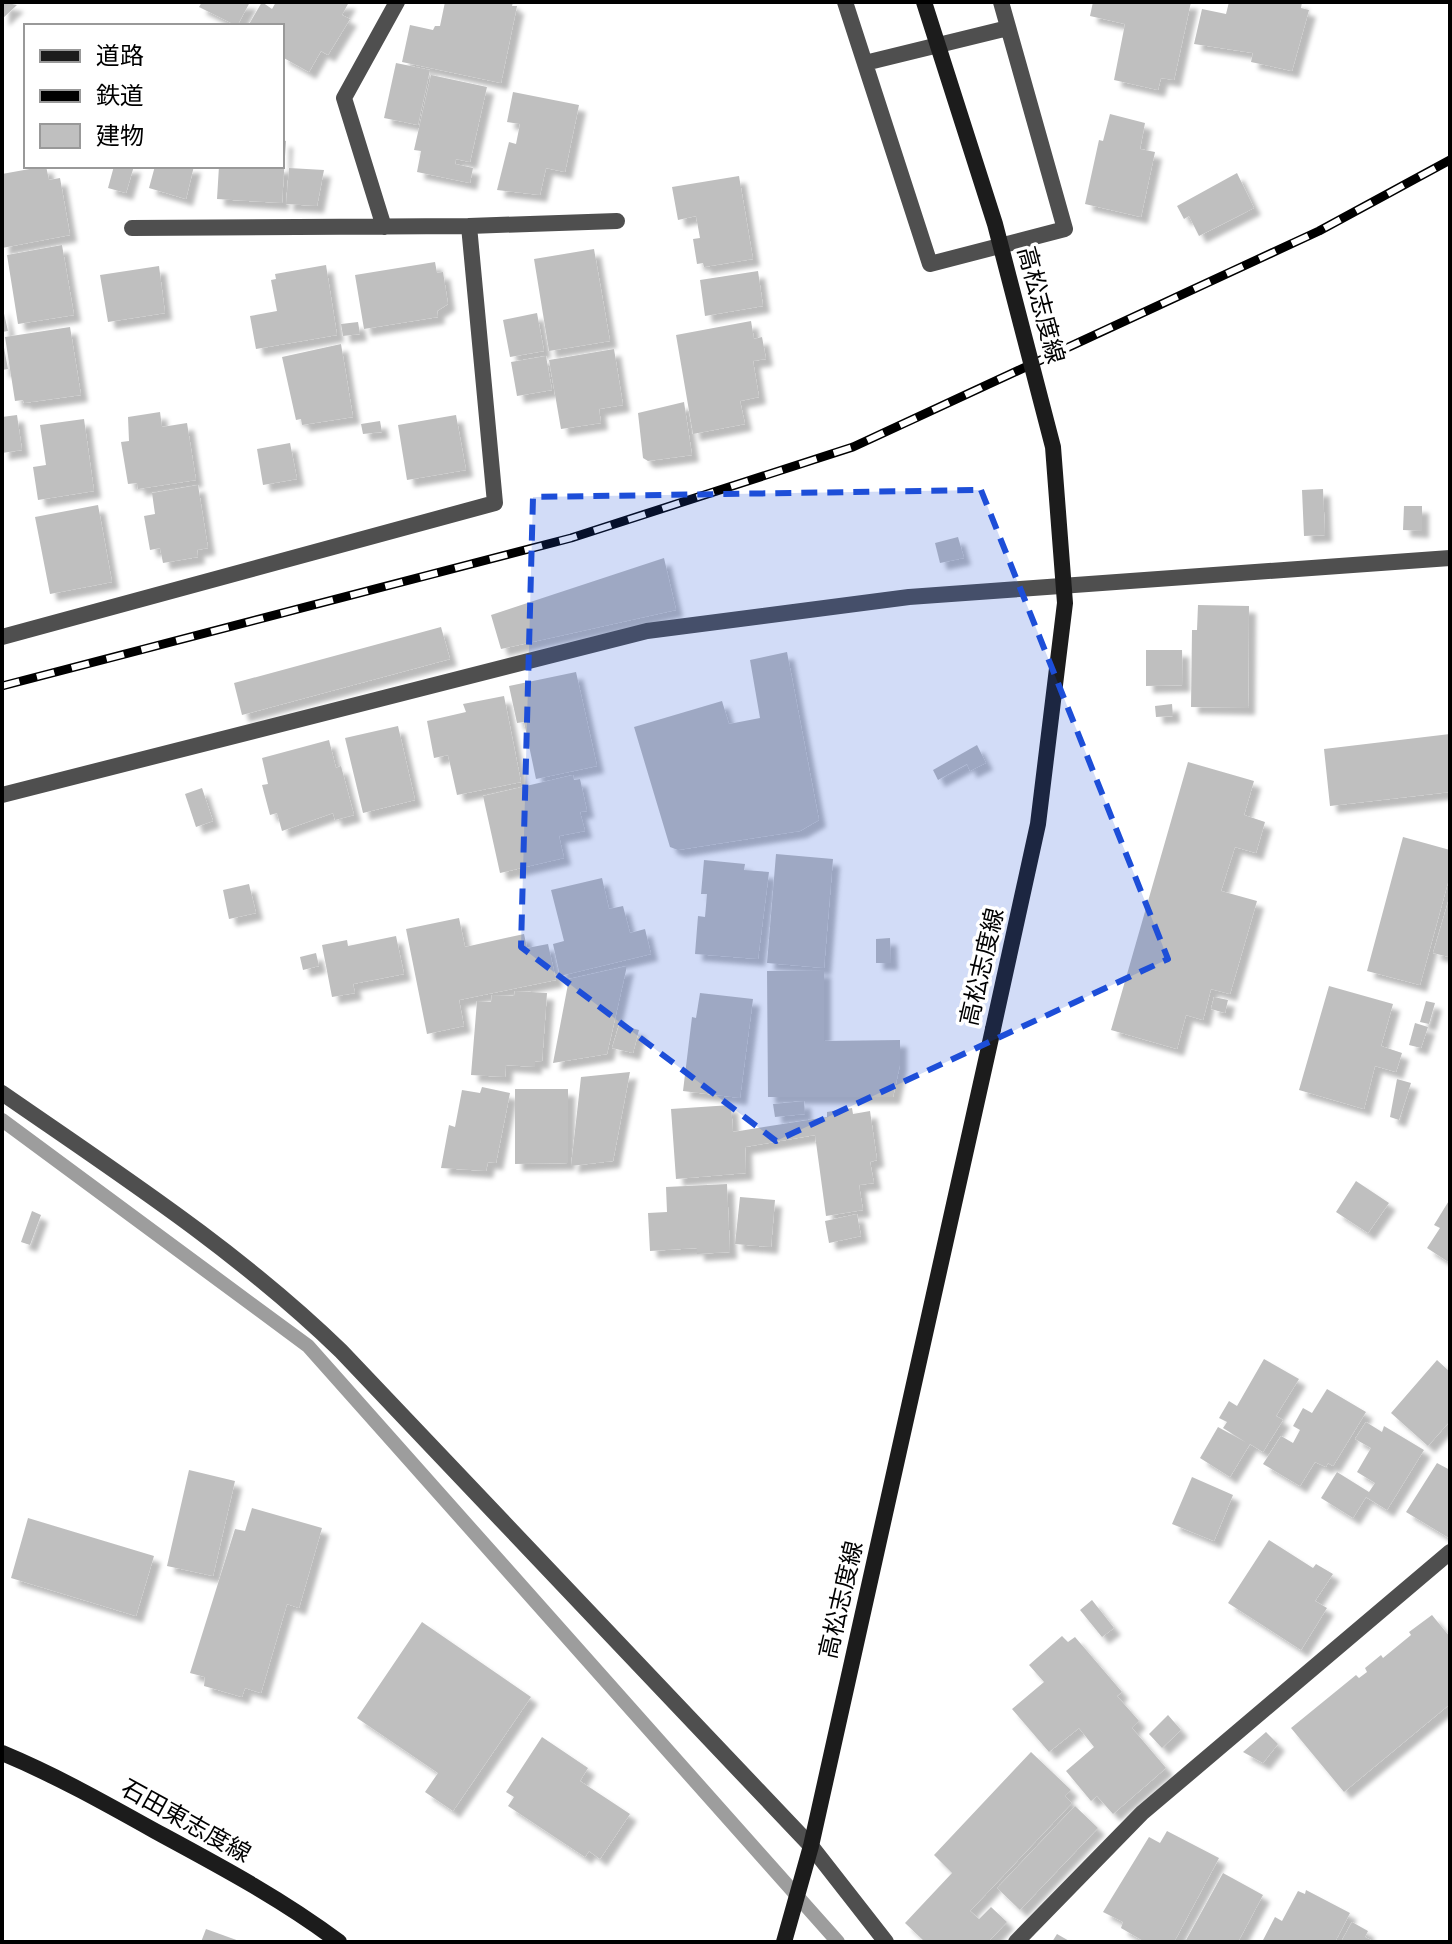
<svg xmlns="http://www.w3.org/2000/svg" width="1452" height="1944" viewBox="0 0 1452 1944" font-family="'Roboto Condensed','Noto Sans JP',sans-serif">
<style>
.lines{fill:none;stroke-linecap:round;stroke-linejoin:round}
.stream{stroke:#9d9d9d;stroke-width:14}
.building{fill:#bfbfbf;filter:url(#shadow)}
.street{stroke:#4f4f4f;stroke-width:16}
.secondary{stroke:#1c1c1c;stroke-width:16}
.rail-casing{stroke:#000;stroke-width:9}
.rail{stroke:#fff;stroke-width:6;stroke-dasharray:18;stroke-linecap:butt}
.secondary-bridge{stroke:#1c1c1c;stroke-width:16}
.marked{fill:#1d4ed8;fill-opacity:0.2;stroke:#1d4ed8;stroke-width:6;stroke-dasharray:16 10;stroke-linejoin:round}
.labels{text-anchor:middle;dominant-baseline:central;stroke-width:7;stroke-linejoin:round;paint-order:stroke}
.street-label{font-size:24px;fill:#000;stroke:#fff}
</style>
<defs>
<filter id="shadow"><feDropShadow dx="7" dy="7" stdDeviation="2" flood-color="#0004"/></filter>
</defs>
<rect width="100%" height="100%" fill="#fff"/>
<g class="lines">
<path class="stream" d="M2,1120L308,1346L838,1942"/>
</g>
<path class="building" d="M2,2L17,5L2,19Z
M202,2H250L237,26L199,7Z
M262,2L272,9L276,2H349L342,15L350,19L328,55L321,51L309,72L282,57V26H248Z
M445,2H513L512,6H517L501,83L402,62L410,25L433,30L435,26H440Z
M1093,2H1191L1174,80L1161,78L1158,90L1114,80L1125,24L1090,16Z
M1229,2H1302L1301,8L1309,10L1292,71L1251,62L1253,53L1194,44L1202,9L1226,14Z
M396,63L430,70L418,125L384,118Z
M431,75L487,87L470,162L456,159L455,164L473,168L470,183L417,172L421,151L414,150Z
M513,92L579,105L565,172L546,168L540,195L497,190L509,142L516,144L520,124L507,122Z
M1110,114L1145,123L1140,149L1155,152L1141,217L1085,204L1099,140L1103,141Z
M282,140L286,141L282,203L217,199L219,166H282Z
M46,166L49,180L60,178L70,235L2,248V174Z
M114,166H134L126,193L108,188Z
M155,166H194L186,199L149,188Z
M289,168L324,170L317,206L286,204Z
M1237,173L1254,208L1199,236L1189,216L1184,219L1177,206Z
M739,176L753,259L704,267L703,263L697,264L693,239L700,238L696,216L678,220L672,187Z
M62,245L74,315L18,324L7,255Z
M594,249L610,341L549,351L534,259Z
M435,262L437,273L443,272L448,304L437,311L438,317L364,329L355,275Z
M326,265L337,335L256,349L250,316L277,311L271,280L276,279L275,274Z
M159,266L165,313L108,322L100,275Z
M758,271L763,306L705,316L700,280Z
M2,305L8,331L2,332Z
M537,313L544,351L510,357L503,320Z
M751,321L754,339L762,337L766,359L753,361L759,397L740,401L745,424L693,434L676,335Z
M358,322L360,334L343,336L341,324Z
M70,327L81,395L24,403L23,400L15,401L5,337Z
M2,337L8,369L2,370Z
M341,344L353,417L302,425L301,419L296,420L282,357Z
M614,349L623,405L599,409L601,423L561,429L549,360Z
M546,356L552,390L517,396L511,362Z
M684,402L692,455L648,461L643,458L638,413Z
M160,412L162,427L187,423L196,480L138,489L137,483L128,484L121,442L129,441L128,417Z
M17,415L22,450L2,453V417Z
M456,415L466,470L407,480L398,425Z
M84,419L94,491L38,500L33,467L46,465L40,425Z
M380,421L382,432L363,434L361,424Z
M290,443L297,479L263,485L257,449Z
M198,485L208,548L197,550L198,557L163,563L160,548L150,550L144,516L155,514L152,493Z
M1323,489L1325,535L1304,536L1302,490Z
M98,505L112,582L50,594L35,517Z
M1404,506H1422V531L1403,530Z
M958,537L964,558L940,563L935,543Z
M664,558L676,610L501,649L491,615Z
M1198,605L1249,606L1248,708L1191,707L1192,630H1197Z
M441,627L450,659L242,715L234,683Z
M1146,650H1182L1183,685L1146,686Z
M787,652L819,820L800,831L678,850L670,847L634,727L722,701L729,724L760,718L750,660Z
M576,672L597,766L536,779L524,722L517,723L509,686Z
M504,696L521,782L457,795L448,755L434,758L427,721L466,712L463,704Z
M1172,704L1173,716L1156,717L1155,706Z
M398,726L415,800L363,813L345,738Z
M1450,734V792L1330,806L1324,749Z
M329,740L336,768L341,766L354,815L335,820L333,813L282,831L277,813L270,815L262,785L268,784L262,758Z
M977,745L986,763L970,771L967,764L938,780L933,770Z
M1188,762L1254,781L1244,815L1265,822L1256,853L1235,847L1221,891L1257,901L1230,994L1211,989L1203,1020L1186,1015L1177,1049L1111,1030Z
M573,775L574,780L580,779L587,811L580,812L585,831L559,836L564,858L500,873L483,796Z
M202,788L213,821L196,827L185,794Z
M1403,837L1450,850V875L1420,985L1367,971Z
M776,854L833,859L824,968L767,963Z
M704,860L745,864L744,870L769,872L758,959L695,954L698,916L705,917L707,894H701Z
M602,878L609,909L623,906L630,933L645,929L651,954L560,976L553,944L564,941L551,890Z
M249,884L256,913L229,919L223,890Z
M1449,899L1450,954L1449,957L1433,953Z
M459,918L465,947L524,934L527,948L548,944L556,980L459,1000L464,1026L427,1034L406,929Z
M396,936L404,974L353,984L355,993L332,997L322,945L347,940L348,946Z
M890,938L891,963H876V939Z
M316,953L319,966L303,970L300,957Z
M627,966L607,1054L553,1063L569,979Z
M824,970V1041L900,1040V1065L893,1097H768L767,971Z
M1329,986L1393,1004L1381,1046L1402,1053L1396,1072L1375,1066L1364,1109L1299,1090Z
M515,991L547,993L542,1062L535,1061V1067L506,1065L505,1077L471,1075L477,1001L491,1002L492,995L514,996Z
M700,993L753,999L740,1098L683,1091L692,1017L696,1018Z
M1214,997L1228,1000L1225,1013L1211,1009Z
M1426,1001L1435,1003L1429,1024L1420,1022Z
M1415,1023L1428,1027L1421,1048L1409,1045Z
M619,1025L639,1030L633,1053L612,1048Z
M630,1072L613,1161L571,1166L581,1077Z
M1397,1079L1411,1083L1399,1120L1390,1117Z
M482,1087L510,1093L496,1163L488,1162L486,1171L441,1168L449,1125L455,1127L462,1090L480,1093Z
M515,1089H568V1163L515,1164Z
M804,1101L805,1114L775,1117L773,1104Z
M731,1105L733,1132L827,1117V1112L852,1108L853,1114L870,1111L877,1160L870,1162L874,1183L859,1185L863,1210L826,1216L815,1135L745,1147L746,1173L676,1179L671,1109Z
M1356,1181L1389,1203L1368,1233L1336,1212Z
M727,1184L730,1252L697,1254V1248L650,1251L648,1213L667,1212L666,1187Z
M740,1197L775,1200L771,1247L735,1244Z
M1450,1199V1263L1427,1248L1440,1228L1434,1225Z
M32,1211L41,1215L30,1245L21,1242Z
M857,1214L861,1236L829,1243L825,1221Z
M1264,1359L1299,1379L1276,1416L1283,1420L1263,1452L1250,1444L1230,1477L1200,1458L1218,1427L1247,1443L1223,1428L1227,1422L1219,1418L1229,1401L1237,1406Z
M1437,1360L1450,1372V1421L1428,1446L1391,1413Z
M1327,1389L1366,1412L1333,1466L1328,1463L1326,1467L1315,1462L1300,1486L1263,1464L1281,1436L1293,1443L1300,1430L1293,1426L1303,1408L1312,1413Z
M1366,1422L1382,1432L1384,1426L1424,1450L1387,1510L1366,1497L1353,1518L1321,1498L1337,1472L1369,1492L1375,1483L1357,1472L1371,1448L1355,1439Z
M1437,1463L1450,1470L1449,1538L1406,1512Z
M189,1470L235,1481L213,1576L167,1566Z
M1192,1477L1233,1495L1214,1541L1172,1524Z
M252,1508L322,1528L299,1608L287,1604L261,1693L245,1688L242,1697L204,1686L205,1677L190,1673L235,1529L245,1531Z
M28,1518L154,1556L136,1616L11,1578Z
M1269,1540L1313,1568L1316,1564L1333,1574L1315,1601L1327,1608L1301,1650L1228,1603Z
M1092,1600L1114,1628L1102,1637L1080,1610Z
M1432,1615L1450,1637V1704L1344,1792L1291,1728L1356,1675L1359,1678L1367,1672L1365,1668L1381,1655L1383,1658L1411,1635L1409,1632Z
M422,1622L531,1697L453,1811L425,1792L438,1773L357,1718Z
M1062,1636L1068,1642L1075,1637L1122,1692L1117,1696L1139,1721L1132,1728L1166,1768L1113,1814L1097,1796L1091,1801L1066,1771L1094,1747L1079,1728L1049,1752L1012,1709L1044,1682L1029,1665Z
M1168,1715L1181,1730L1162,1748L1149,1734Z
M1266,1732L1278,1744L1263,1763L1243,1752Z
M542,1737L588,1768L580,1781L630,1814L600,1859L589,1851L585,1857L508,1806L514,1797L506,1792Z
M1031,1752L1071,1790L1065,1796L1072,1803L970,1911L979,1919L991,1907L1007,1922L988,1942H925L905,1923L952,1873L934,1855Z
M1075,1806L1098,1828L1020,1910L997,1888Z
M1167,1831L1219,1858L1174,1942H1145L1121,1928L1123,1922L1103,1912L1149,1837L1160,1843Z
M1223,1873L1263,1895L1238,1942H1185Z
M1306,1890L1350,1913L1335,1942H1262L1275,1917L1282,1921L1298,1891L1305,1894Z
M1352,1922L1368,1931L1365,1937L1375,1942H1341Z
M206,1929L242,1942H201Z
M1057,1934L1071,1942H1052Z"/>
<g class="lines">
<path class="street" d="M845,2L930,264L1065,229L1001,2
M865,63L1008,28
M384,227L344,98L397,2
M132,228L469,226L617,221
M2,637L495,503L469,226
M2,795L647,631L909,597L1450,558
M2,1093C119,1174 238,1251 341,1351L811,1846L886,1942
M1016,1942L1142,1813L1450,1552"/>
<path class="secondary" d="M2,1753C55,1775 105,1803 155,1831C218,1865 282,1899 339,1942
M784,1942L811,1846L993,1029"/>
<defs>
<path id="rail" d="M2,686L571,538L853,447L1319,231L1450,160"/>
</defs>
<use href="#rail" class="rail-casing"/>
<use href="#rail" class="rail"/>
<path class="secondary-bridge" d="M924,2L995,224L1053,447L1065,603L1038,824L993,1029"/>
</g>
<path class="marked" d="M981,490L1168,959L776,1141L521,947L533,497Z"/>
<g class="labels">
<g class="street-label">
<text transform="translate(1041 305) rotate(75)">高松志度線</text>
<text transform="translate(982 967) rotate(-77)">高松志度線</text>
<text transform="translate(841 1600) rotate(-77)">高松志度線</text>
<text transform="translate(186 1821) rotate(29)">石田東志度線</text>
</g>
</g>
<rect width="1452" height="1944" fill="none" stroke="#000000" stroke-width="8"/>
<rect x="24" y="24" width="260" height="144" fill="#ffffff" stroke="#999999" stroke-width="2"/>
<rect x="40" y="50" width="40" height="12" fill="#1c1c1c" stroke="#999999" stroke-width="2"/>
<text x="96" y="64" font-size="24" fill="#000000">道路</text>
<rect x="40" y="90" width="40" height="12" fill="#000000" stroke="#999999" stroke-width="2"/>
<text x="96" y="104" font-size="24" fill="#000000">鉄道</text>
<rect x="40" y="124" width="40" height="24" fill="#bfbfbf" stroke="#999999" stroke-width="2"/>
<text x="96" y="144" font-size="24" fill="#000000">建物</text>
</svg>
